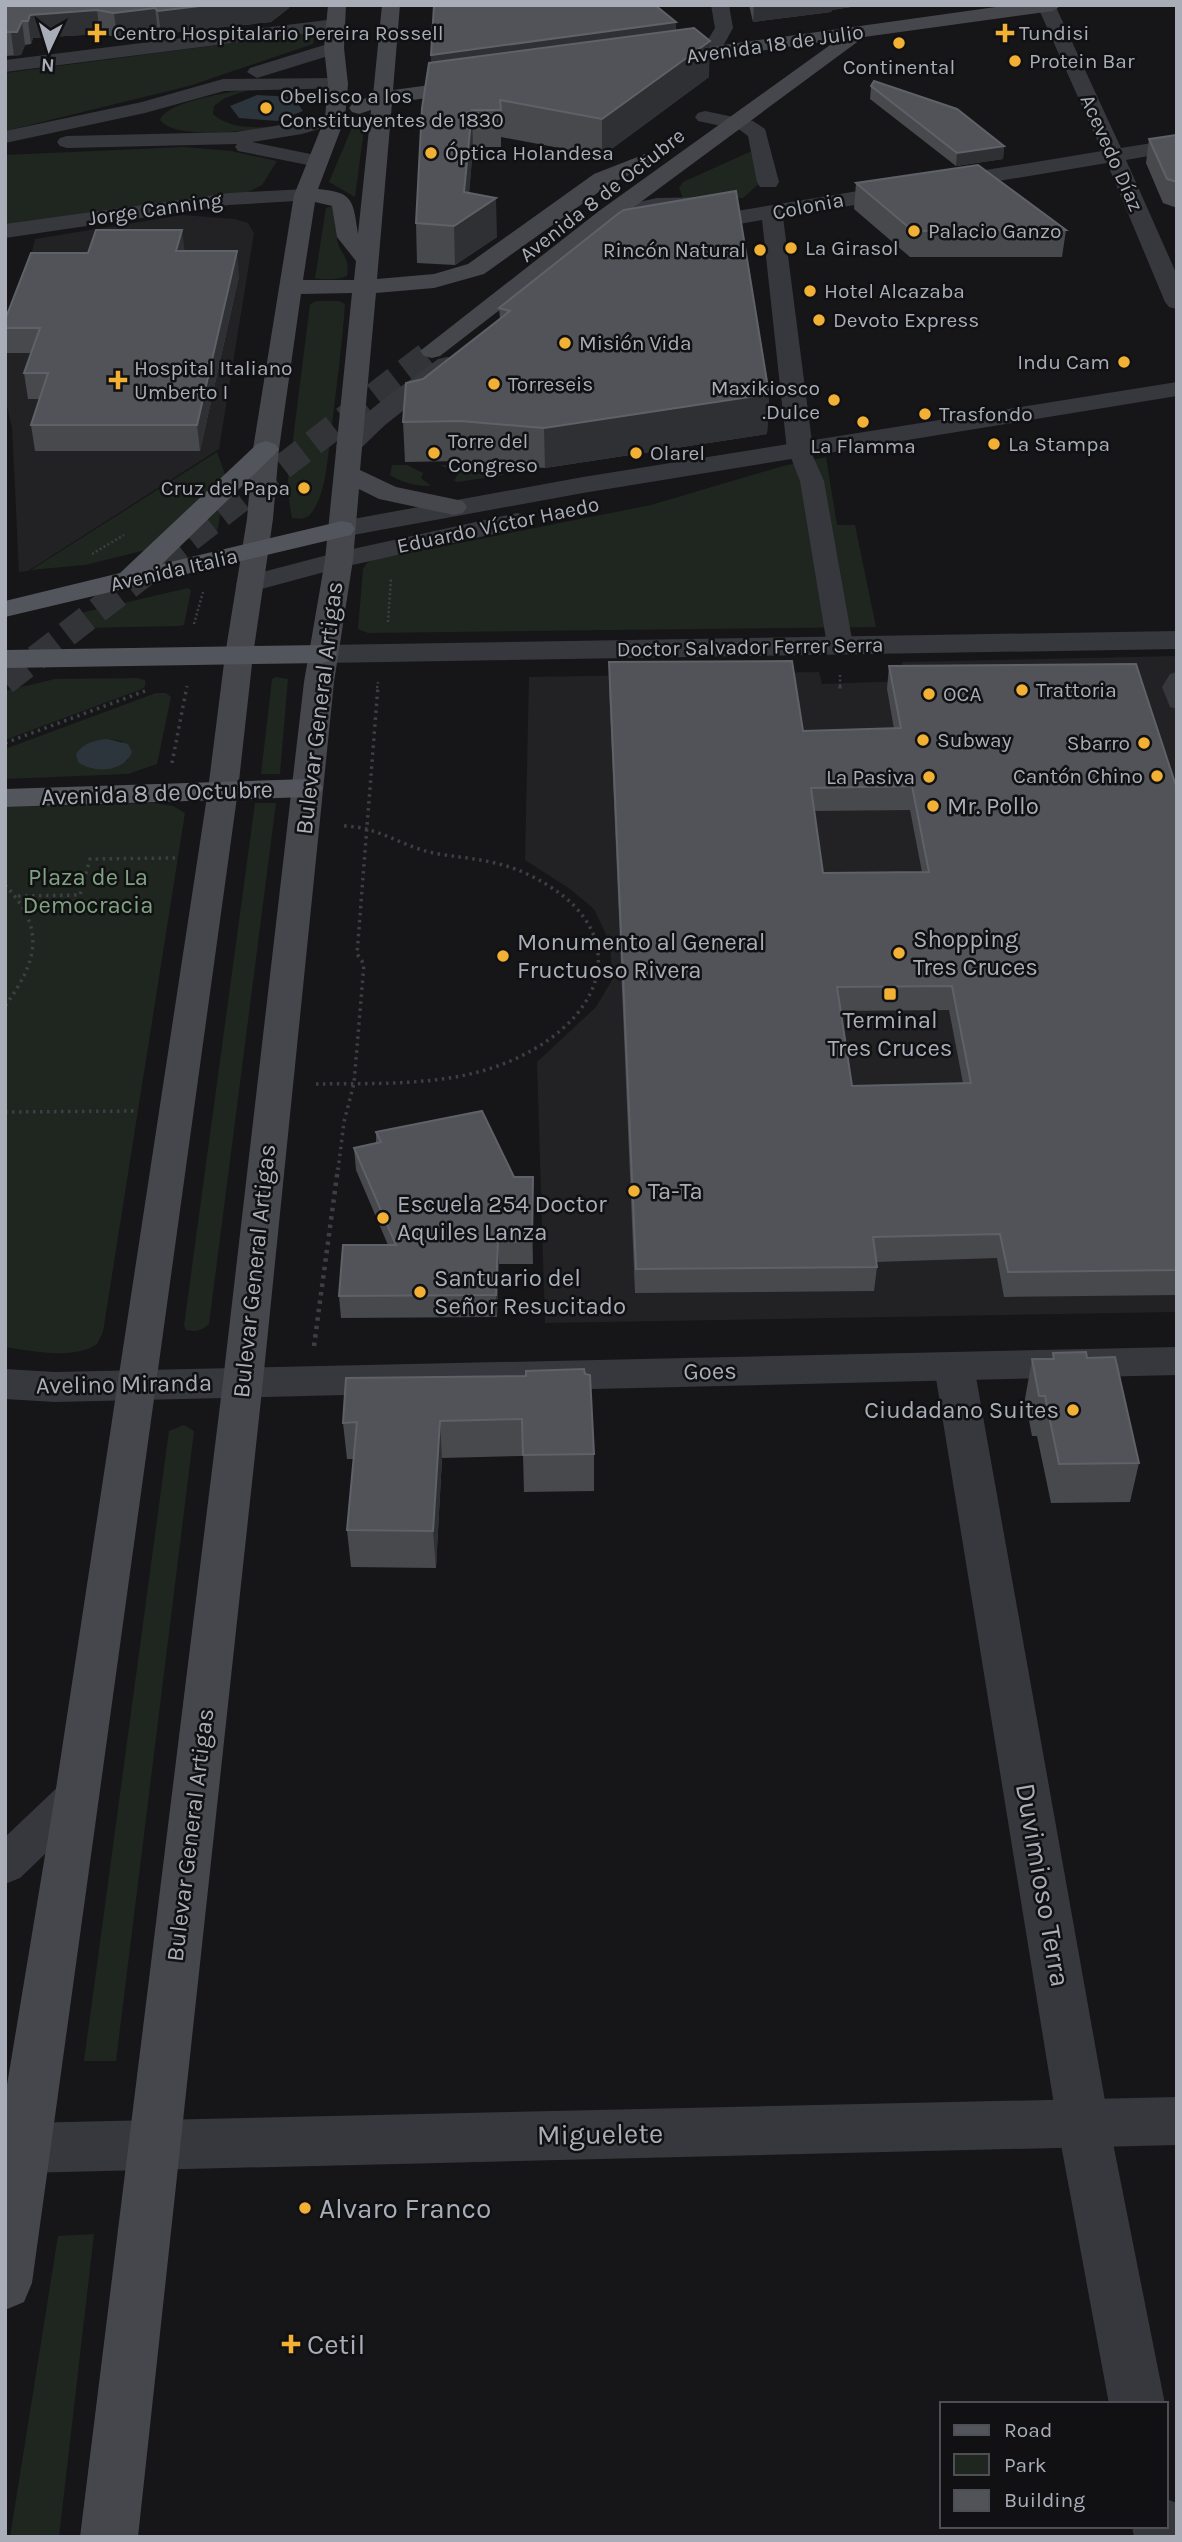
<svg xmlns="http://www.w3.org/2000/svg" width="1182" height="2542" viewBox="0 0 1182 2542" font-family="Karla,sans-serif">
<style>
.built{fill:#222225}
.green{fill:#1e261f;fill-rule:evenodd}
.water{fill:#2c353c}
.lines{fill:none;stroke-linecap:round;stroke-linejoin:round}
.secondary-tunnel{stroke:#333438;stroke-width:26;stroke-dasharray:26 13;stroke-linecap:butt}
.path-far2{stroke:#3d3f44;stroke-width:2.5;stroke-dasharray:2 2.5;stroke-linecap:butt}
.path-far1{stroke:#3d3f44;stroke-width:3.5;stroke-dasharray:2.5 4.5;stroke-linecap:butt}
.path{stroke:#3d3f44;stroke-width:4.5;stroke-dasharray:3.5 5;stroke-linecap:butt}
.service{fill:#37383d;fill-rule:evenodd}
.pedestrian{fill:#37383d;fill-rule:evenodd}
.minor{fill:#37383d;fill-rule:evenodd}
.tertiary{fill:#37383d;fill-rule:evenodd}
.secondary{fill:#45474d;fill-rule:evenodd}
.primary{fill:#53555c;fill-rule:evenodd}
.wall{fill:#47494d;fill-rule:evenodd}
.shaded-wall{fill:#2f3033}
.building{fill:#525359;stroke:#5f6168;stroke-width:2;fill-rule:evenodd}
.poi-dot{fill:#f2b134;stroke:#111113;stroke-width:2.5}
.labels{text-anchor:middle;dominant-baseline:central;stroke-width:5;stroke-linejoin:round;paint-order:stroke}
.far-poi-label{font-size:21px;fill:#a8adb8;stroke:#111113;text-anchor:start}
.far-street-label{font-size:21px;fill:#a8adb8;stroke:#111113}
.street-label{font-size:24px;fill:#a8adb8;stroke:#111113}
.poi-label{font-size:24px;fill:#a8adb8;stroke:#111113;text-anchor:start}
.park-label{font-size:24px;fill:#7fa381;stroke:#111113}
.near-street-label{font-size:28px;fill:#a8adb8;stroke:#111113}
.near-poi-label{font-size:28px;fill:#a8adb8;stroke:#111113;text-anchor:start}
</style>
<rect width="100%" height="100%" fill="#161618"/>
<path class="built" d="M182,215L235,219L248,223L254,233L219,449L28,571L19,572L12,428L5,397V362L35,239Z
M1177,656V1312L545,1323L537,1062L596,1007L612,980L610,943L594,909L570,889L525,860L529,677L819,672L822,684L905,681L902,662Z"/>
<path class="green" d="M309,33L315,34L313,44L189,86L5,131V73Z
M251,89L225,98L214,106L213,114C230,130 257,127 278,127C253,130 176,141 160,120C167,101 231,92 251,89Z
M361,114H366L355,197L329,182L356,118Z
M184,147L231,151L277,161L262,185L246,193L5,226V155Z
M754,150L760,183L743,198H683L679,188L683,182Z
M332,206L339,208C338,217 336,228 337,238C338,253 351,256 347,276C339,280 324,280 315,278L326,208Z
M317,301H339L345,304C342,347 336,390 331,434C327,458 327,491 312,512C308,519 300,519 292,518L287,487L310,304Z
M217,452L226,477L218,528L215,533L85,565L31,570Z
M826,457L837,525H855L876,627L368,633L358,629L363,569L367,563L373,560L651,505L783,466Z
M392,465H407L423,473L421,478L431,486C417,486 402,483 390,475Z
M440,465C461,465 478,471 499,469L504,475L458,482L454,481L458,474Z
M188,588L191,590L184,625L180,626L83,628L74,625L72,620L76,615L85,612Z
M276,677L288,679L280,774H261L272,679Z
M137,678L145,680V686L142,689L5,740V691L55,679Z
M156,693H166L171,697L157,764L128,774L5,779V749ZM108,739L122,741L128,760L108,769Z
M154,803L173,806L185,813L103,1332L97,1344C74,1360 31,1351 5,1347V807Z
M255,803H276L209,1324C201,1331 196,1332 186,1330L184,1326Z
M184,1425L194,1431L116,2061H84L169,1431Z
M94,2234L59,2537H10L58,2236Z"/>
<path class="water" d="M257,95L293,97L303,111L278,121L239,118L230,106Z
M108,739L128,744L132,752C124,772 94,774 78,762L76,754C83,743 95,740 108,739Z"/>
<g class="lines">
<path class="secondary-tunnel" d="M5,682L432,351"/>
<path class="path-far2" d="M92,554L124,535
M388,622L391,578
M194,624L203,592
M840,675V688
M377,688L378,682"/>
<path class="path-far1" d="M840,686V689
M5,743L145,691
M172,763L187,686
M5,885C46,928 38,961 5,1006
M18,896L80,895L90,859L175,858
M316,1084C382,1083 454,1087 515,1059C613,1014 634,924 527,874C498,860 470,859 439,854C405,849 379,826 343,826
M5,1112L137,1111
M338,1170L344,1122L354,1083L364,964L357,954L378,686"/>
<path class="path" d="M314,1346L338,1168"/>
<path class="service" d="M1177,672V709L1170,707L1162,687L1170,674Z"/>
<path class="pedestrian" d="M800,443L808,445L824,481L853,645L849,651L840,653L831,651L827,645L800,481L788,450L792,445Z
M78,1777L93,1782L99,1795L93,1808L20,1878L5,1884V1837L63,1782Z"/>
<path class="minor" d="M711,5H729L733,28L717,57L710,59L700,53L715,28Z
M1037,5H1055L1121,148L1177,139V151L1126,160L1177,275V309L1169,307L1165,302L1107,163L783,217L813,450L809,455L800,458L791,455L787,450L762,220L688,233L680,231L677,226L680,221L688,219L1102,151Z
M335,19L344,25L342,29L5,72V60Z
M705,111L753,121L765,129L779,182L776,187H760L757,182L748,136L740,130L698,121L695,117L698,113Z
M305,189L313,190L316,195L313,200L229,205L5,238V224L229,193Z
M713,197L721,198L724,203L721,208L657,210L607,223L599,221L596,216L599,211L657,198Z
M447,357L456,359L459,364L456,369L385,425L358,451L349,454L340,451L336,446C361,411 405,385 438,359Z
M954,1352L968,1356L974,1366L1109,2123L1165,2404H1109L1057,2123L934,1366L940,1356Z
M1166,2499L1177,2503V2537H1134L1132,2526H1166Z"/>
<path class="tertiary" d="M334,42L344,48L341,52L257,78L247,72L250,68Z
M338,78L345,80L348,84L345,88L224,91L145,113L5,143V131L142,102L223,79Z
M335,112L342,114L345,118L342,122L302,134L252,142L325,157L328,161L325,165L318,167L238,151L235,147L237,144L67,148L60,146L57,142L60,138L67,136L236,132L299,122Z
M1177,382V396L583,493L342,537L333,535L329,529L333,523L342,521L583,477Z
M517,513L526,515L530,521L526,527L343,567L250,592L240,590L236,584L240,578L339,552Z
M1177,631V649L323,663L313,660L309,654L313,648L323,645Z
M1177,1347V1375L55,1402L5,1399V1369L55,1372Z
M1177,2097V2145L23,2173L5,2166V2130L23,2123Z"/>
<path class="secondary" d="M328,5H346L344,48L348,84L345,118L318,189C354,192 353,201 358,234L371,110L359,114L352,112L349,108L352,104L373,95L382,5H400L393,90L475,79L482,81L485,85L482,89L475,91L392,103L377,279L434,274L468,264L594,174L645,154L652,156L655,160L652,164L610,184L484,274L434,288L376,293L360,470L396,487L463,501L467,507L463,513L454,515L379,499L359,489L353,560L334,682L263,1381L138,2537H80L223,1381L304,682L325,560L352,293L301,294L279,449L273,519L253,655L238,790L32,2283L24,2302L5,2310V2097L55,1795L208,790L225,655L247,519L253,449L294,195L325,118L328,84L324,48ZM315,202L332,206L337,237L356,261L354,280H303Z
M1010,5H1062L1053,11L864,37L615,221L440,356L432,358L424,356L420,351L599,211L837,40L659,65L649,59L652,55Z"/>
<path class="primary" d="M266,441L275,444L279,449L275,454L162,564L342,521L351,523L355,529L351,535L5,617V601L120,573L257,444Z
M323,645L333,648L337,654L333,660L323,663L5,668V650Z
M308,779L319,781L323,788L319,795L308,797L5,807V789Z"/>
</g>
<path class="wall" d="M5,5L289,8L271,22L161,34L158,32L117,37L100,34L33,38L31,44L25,45L21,55L5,56Z
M749,5H863L832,10L831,12L753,22Z
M676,22V30L709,77L602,156L501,137V147H473L469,193L497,237L455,265L417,263L416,223L432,63L431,55Z
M871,86L1004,146L1003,159L956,166L870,99Z
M1177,135V208L1163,203L1146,163L1149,139Z
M856,183L1066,230L1062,257H910L854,209Z
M619,213L769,394L767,434L545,468L461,461L405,462L403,422L423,379L500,319L499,308Z
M184,251L239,276L200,451H35L31,425L40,399H28L24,373L32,353H7L5,345V320Z
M609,662L803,731L894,729L887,689L889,666L1177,789V1295L1004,1297L997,1258L876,1262L877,1267L874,1291L635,1293L609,685ZM910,810L922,872L823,873L814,811ZM949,1010L963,1083L852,1086L841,1011Z
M376,1132L514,1177H533V1264H499L497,1317L341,1318L339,1296L388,1245L356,1170L354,1148L376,1143Z
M1053,1353L1087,1358L1139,1463L1130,1502L1051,1503L1037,1436H1032L1025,1399L1032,1359H1052Z
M585,1374L594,1454V1491L524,1492L523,1456L442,1458L436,1568L351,1567L347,1530L354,1459H347L343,1423L526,1376Z"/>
<path class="shaded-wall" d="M208,5H290L289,8L271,22L161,34L158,11Z
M754,5H863L832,10L831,12L753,22Z
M155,8L158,32L117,37L114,13Z
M97,10L100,34L33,38L31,44L28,21L30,15Z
M22,21L25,45L21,55L14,56L11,32Z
M676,22L675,49L432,82L431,55Z
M710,41L709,77L602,156V119Z
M472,110L473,147L467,217L496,198L497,237L455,265L454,226L464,192Z
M1004,146L1003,159L956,166L957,153Z
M182,230L185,254L176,251Z
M237,251L239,276L200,451L197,425Z
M769,394L767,434L545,468L544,428Z
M533,1177V1264L532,1242Z
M498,1241L499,1264L497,1317L496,1295Z
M440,1421L442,1458L436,1568L433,1531Z"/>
<path class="building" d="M5,5H208L158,11L155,8L114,13L97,10L30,15L28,21H22L17,32H5Z
M434,5H655L676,22L431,55Z
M694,28L710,41L602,119L500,100L501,110H472L464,192L496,198L454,226L416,223L422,108L429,63Z
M874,81L957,109L1004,146L957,153L871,86Z
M1177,135V182L1167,179L1149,139Z
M978,165L1066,230L913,231L856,183Z
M736,191L769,394L544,428L460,421L403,422L406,383L423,379L510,311L499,308L619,213L624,210Z
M96,230H182L176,251H237L197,425H31L48,373H24L40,328H5V320L31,253H88Z
M792,661L803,731L901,728L889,666L1136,664L1177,789V1270L1008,1272L1000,1234L873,1237L877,1267L636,1269L609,662ZM912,786L929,872L823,873L811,788ZM952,986L971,1083L852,1086L837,987Z
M482,1111L514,1177H533L532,1242L498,1241L496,1295L339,1296L343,1245H396L354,1148L381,1142L376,1132Z
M1086,1352L1087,1358L1115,1357L1139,1463L1059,1464L1045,1396H1039L1032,1359H1054L1053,1353Z
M584,1369L585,1374L590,1375L594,1454L523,1455L522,1419L440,1421L433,1531L347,1530L357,1422L343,1423L346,1378L526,1376V1371Z"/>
<g class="poi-dot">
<path d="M93.5 22.5h7v7h7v7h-7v7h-7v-7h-7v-7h7z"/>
<path d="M1001.5 22.5h7v7h7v7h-7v7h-7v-7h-7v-7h7z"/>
<circle cx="899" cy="43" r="7"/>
<circle cx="1015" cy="61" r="7"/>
<circle cx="266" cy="108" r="7"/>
<circle cx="431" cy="153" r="7"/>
<circle cx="914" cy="231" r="7"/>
<circle cx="791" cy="248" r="7"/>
<circle cx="760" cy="250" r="7"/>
<circle cx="810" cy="291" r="7"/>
<circle cx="819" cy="320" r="7"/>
<circle cx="565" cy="343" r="7"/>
<circle cx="1124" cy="362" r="7"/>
<path d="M114.5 369.5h7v7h7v7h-7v7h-7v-7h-7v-7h7z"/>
<circle cx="494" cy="384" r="7"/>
<circle cx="834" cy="400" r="7"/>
<circle cx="925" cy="414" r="7"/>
<circle cx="863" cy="422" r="7"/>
<circle cx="994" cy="444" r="7"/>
<circle cx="434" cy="453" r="7"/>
<circle cx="636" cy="453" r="7"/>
<circle cx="304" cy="488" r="7"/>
<circle cx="1022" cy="690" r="7"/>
<circle cx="929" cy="694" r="7"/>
<circle cx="923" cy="740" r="7"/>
<circle cx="1144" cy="743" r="7"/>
<circle cx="1157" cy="776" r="7"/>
<circle cx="929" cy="777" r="7"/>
<circle cx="933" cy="806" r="7"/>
<circle cx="899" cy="953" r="7"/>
<circle cx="503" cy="956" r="7"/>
<rect x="883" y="987" width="14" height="14" rx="3.5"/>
<circle cx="634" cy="1191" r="7"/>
<circle cx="383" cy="1218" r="7"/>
<circle cx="420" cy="1292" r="7"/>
<circle cx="1073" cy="1410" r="7"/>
<circle cx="305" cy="2208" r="7"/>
<path d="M287.5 2333.5h7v7h7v7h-7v7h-7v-7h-7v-7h7z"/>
</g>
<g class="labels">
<g class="far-poi-label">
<text x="113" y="33">Centro Hospitalario Pereira Rossell</text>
<text x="1019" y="33">Tundisi</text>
<text x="1029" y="61">Protein Bar</text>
<text x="899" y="67" text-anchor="middle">Continental</text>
<text x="280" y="96">Obelisco a los<tspan x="280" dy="24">Constituyentes de 1830</tspan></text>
<text x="445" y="153">Óptica Holandesa</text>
<text x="928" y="231">Palacio Ganzo</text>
<text x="805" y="248">La Girasol</text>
<text x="746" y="250" text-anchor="end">Rincón Natural</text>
<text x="824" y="291">Hotel Alcazaba</text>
<text x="833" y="320">Devoto Express</text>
<text x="579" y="343">Misión Vida</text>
<text x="1110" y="362" text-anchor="end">Indu Cam</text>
<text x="134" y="368">Hospital Italiano<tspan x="134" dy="24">Umberto I</tspan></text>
<text x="508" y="384">Torreseis</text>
<text x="820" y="388" text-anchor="end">Maxikiosco<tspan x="820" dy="24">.Dulce</tspan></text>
<text x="939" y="414">Trasfondo</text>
<text x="448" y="441">Torre del<tspan x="448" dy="24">Congreso</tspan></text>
<text x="1008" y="444">La Stampa</text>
<text x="863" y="446" text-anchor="middle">La Flamma</text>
<text x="650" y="453">Olarel</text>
<text x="290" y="488" text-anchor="end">Cruz del Papa</text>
<text x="1036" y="690">Trattoria</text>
<text x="943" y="694">OCA</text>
<text x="937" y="740">Subway</text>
<text x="1130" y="743" text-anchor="end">Sbarro</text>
<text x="1143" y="776" text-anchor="end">Cantón Chino</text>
<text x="915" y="777" text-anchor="end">La Pasiva</text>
</g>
<g class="far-street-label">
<text transform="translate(775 44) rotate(-8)">Avenida 18 de Julio</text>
<text transform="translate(1112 153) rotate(66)">Acevedo Díaz</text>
<text transform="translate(602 195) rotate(-38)">Avenida 8 de Octubre</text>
<text transform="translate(808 206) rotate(-11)">Colonia</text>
<text transform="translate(155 209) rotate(-8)">Jorge Canning</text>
<text transform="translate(498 525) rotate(-12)">Eduardo Víctor Haedo</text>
<text transform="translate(174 570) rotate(-13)">Avenida Italia</text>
<text transform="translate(750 647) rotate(-1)">Doctor Salvador Ferrer Serra</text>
</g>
<g class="street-label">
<text transform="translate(319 708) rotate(-83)">Bulevar General Artigas</text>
<text transform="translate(157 793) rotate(-2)">Avenida 8 de Octubre</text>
<text transform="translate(254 1271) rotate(-84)">Bulevar General Artigas</text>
<text transform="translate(710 1371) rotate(-1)">Goes</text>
<text transform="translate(124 1384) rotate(-1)">Avelino Miranda</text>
<text transform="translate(190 1835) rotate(-83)">Bulevar General Artigas</text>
</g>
<g class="poi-label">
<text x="947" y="806">Mr. Pollo</text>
<text x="913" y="939">Shopping<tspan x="913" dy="28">Tres Cruces</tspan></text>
<text x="517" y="942">Monumento al General<tspan x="517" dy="28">Fructuoso Rivera</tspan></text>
<text x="890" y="1020" text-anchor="middle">Terminal<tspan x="890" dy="28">Tres Cruces</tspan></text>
<text x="648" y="1191">Ta-Ta</text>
<text x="397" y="1204">Escuela 254 Doctor<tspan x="397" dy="28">Aquiles Lanza</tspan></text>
<text x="434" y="1278">Santuario del<tspan x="434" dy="28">Señor Resucitado</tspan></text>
<text x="1059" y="1410" text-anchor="end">Ciudadano Suites</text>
</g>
<g class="park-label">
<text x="88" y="877">Plaza de La<tspan x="88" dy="28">Democracia</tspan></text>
</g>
<g class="near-street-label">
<text transform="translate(1043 1885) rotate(80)">Duvimioso Terra</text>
<text transform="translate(600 2134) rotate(-1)">Miguelete</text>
</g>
<g class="near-poi-label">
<text x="319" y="2208">Alvaro Franco</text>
<text x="307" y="2344">Cetil</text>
</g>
</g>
<rect width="1182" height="2542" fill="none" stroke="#a8adb8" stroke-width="14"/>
<rect x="940" y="2402" width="228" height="126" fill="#111113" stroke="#4d4f55" stroke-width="2"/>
<rect x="954" y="2425" width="35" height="10" fill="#53555c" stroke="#4d4f55" stroke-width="2"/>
<text x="1004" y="2437" font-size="21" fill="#a8adb8">Road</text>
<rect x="954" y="2454" width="35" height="21" fill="#1e261f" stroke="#4d4f55" stroke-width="2"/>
<text x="1004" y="2472" font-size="21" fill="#a8adb8">Park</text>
<rect x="954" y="2490" width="35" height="21" fill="#525359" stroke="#4d4f55" stroke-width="2"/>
<text x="1004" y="2507" font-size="21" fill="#a8adb8">Building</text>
<g transform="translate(49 49) rotate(184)" stroke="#111113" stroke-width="5" paint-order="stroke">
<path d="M0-5L12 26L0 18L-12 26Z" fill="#a8adb8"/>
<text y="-10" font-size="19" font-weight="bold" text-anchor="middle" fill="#a8adb8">N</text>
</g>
</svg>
